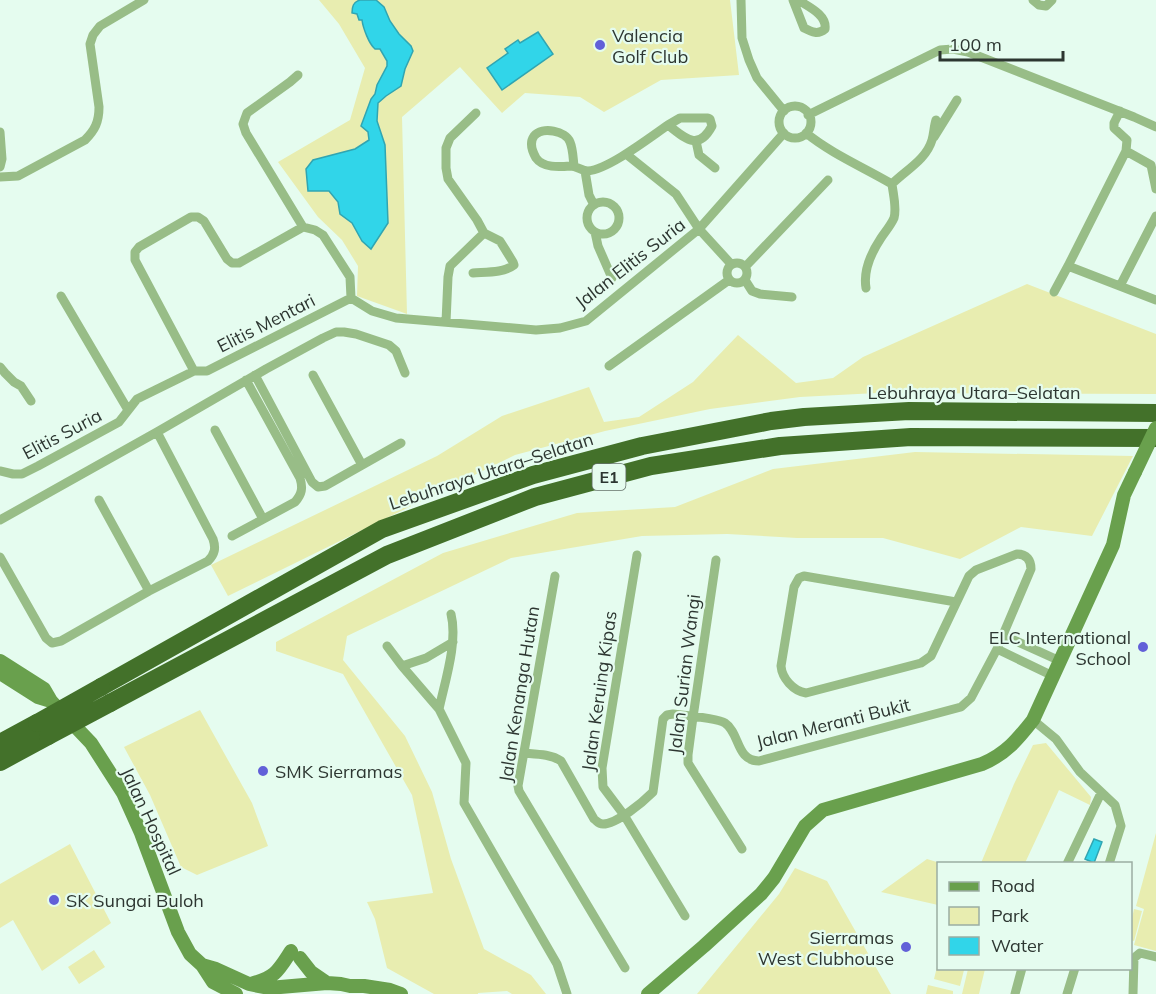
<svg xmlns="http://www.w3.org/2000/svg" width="1156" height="994" viewBox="0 0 1156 994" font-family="Mulish,sans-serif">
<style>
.green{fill:#e8edb0}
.water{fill:#31d5e9;stroke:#30a5b2;stroke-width:1.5}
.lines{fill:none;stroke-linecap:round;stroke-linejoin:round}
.street{stroke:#98bd87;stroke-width:9}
.secondary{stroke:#69a04d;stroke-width:14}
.highway{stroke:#43712a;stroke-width:18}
.secondary-bridge{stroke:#69a04d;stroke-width:14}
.highway-bridge{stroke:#43712a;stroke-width:18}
.poi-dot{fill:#6260d8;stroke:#e5fcef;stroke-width:2}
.labels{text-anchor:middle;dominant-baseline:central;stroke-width:4.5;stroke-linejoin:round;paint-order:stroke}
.shield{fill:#e5fcef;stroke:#64716a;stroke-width:1.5}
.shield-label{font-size:16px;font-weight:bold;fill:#2d3631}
.poi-label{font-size:18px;fill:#2d3631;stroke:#e5fcef;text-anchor:start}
.street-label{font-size:18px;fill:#2d3631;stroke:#e5fcef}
</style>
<rect width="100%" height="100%" fill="#e5fcef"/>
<path class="green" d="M319,0H730L739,75L661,80L604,112L580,97L525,93L502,113L460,67L402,117L407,314L357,296L358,266L342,240L318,217L278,162L350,120L365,68L339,24Z
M1027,284L1156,334V394L877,393L800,397L710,409L605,431L515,455L228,596L211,565L437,456L502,416L589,387L604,422L639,417L693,382L738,335L796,383L833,378L863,357Z
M915,452L1133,456L1092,536L1021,527L960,559L883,538H797L727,534L642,536L511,558L347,636L343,660L405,736L432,792L451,859L484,949L531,975L546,994H512L507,991L478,993V994H434L387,968L375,919L367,902L433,893L412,795L343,674L276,651V642L443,553L577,513L675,507L773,469Z
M200,710L252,803L268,846L197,875L181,867L150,795L124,747Z
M1046,743L1091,797L1090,805L1059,790L1025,863H981L1014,784L1033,745Z
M1156,833V951L1134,945L1144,909L1136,906Z
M70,844L111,923L42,971L13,920L0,928V884Z
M927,859L940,863L938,864V905L881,892Z
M795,868L827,881L891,994H697L779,894Z
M1134,909L1142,911L1134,941L1131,940V923Z
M94,950L105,967L79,984L68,967Z
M938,963V968L964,970L960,986L934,979Z
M968,969H985L979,994H962Z
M928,985L953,991V994H926Z"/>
<path class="water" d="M360,0H376L384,7L390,21L399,34L411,46L413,51L405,69L401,86L386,96L378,103L377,121L385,145L388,223L371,249L362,241L352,223L340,214L338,202L329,191H308L306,169L313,160L355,149L369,140L368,132L361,126L371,99L375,94L377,85L387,66V61L380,49H375C369,44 363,28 362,20H359L357,14L352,13C352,7 353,2 360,0Z
M538,32L553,54L502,90L487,68L508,53L505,49L518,40L520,43Z
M1094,839L1102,842L1094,863L1085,859Z"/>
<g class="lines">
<path class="street" d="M741,0L742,38L749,60L757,78L784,111
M793,0L804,28C812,32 818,35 825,29C827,15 809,7 798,0
M1033,0L1039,5L1046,6L1052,0
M298,75L290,82L247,113L243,124L246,133L303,227L315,230L323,235L350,277L351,298
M779 122a16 16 0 1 1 32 0a16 16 0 1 1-32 0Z
M808,115L940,50L953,49L968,52L1134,117L1156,127
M680,118H708L710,119L712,126C698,152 685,138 668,125Z
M0,132L2,159L0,167
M806,133C832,154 863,167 892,184
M934,137L957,100
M696,141L699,155L715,168
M1126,151L1151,165L1156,189
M626,154L676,194L699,229L731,264
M574,166C573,158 573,149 570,142C566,131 542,126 534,136C529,143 532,151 536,158C543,168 559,167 570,166C577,166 582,171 588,171C609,169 649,138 668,125
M585,171L589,195L594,205
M0,177L18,176L85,140C95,130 99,122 99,107L90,44L93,35L100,26L144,0
M587 218a16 16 0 1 1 32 0a16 16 0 1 1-32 0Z
M595,232L598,246L612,278
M727 273a10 10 0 1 1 20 0a10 10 0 1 1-20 0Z
M746,266L828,180
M1068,266L1156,300
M473,273C486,272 504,273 514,265L513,262L500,241L484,233L477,220L448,179L446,168V148L450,138L476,113
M745,280L752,291L760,294L792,297
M1120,286L1156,216
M866,288C863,270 871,253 881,238C885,232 891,225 894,218C897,207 893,194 892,184C906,170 926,160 932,140C934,133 934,126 936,120
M1054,292L1068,266L1126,151L1127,140L1114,128V123L1120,111
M61,296L128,410
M351,298L372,311L396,318L536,330L560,328L586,321L699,229L784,133
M446,322L448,277L450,266L484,233
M609,366L729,280
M0,367L5,373L14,382L21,386L31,401
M194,371L135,260V252L139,247L191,217H198L204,221L227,259L232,263H239L303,227
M255,375L312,482L318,487L325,486L401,443
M313,375L362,465
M215,430L263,519
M0,471L13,474H22L38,466L119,422L137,399L194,371H207L351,298
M99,500L149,591
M0,520L157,432L266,369L323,338L336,332H344L356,334L389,345L396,351L405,373
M232,536L295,502C302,494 303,488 300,478L246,380
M637,555L602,768L603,787L624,815L685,916
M0,557L46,638L52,643L61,641L149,591L208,561C215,554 216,548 213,539L157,432
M716,560L693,717L688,755V763L742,849
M555,576L518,786L519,791L625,968
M1003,635L1060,661
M387,646L402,666L439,709L466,763L464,803L557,964L567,994
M997,649L1053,676
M402,666L426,658L453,642
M439,709C445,681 458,642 451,614
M1033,720L1056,739L1080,772L1115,805L1121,826L1109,864
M524,753C536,754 551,754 561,761L594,819C598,822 598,824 603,824C617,824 643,802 653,792L663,719L667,715L673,714C683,715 719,719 725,723C740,733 736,761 759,761L961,707L971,698L997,649L1031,569C1031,560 1027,554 1017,554L976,570L969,576L931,656L921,663L806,693C793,691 782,678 781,666L794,587L799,578L804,576L956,602
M1067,864L1101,793
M1015,994L1022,968
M1067,994L1075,968
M1133,994L1134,958L1140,953L1156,957"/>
<path class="secondary" d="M0,661L44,689L51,701L91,743L123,793L141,833L178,932L190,954L202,965L213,982L236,994
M0,673L38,697L51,701
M300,958L311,972L327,983
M202,965L216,969L249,984L269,988L327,983L341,984L350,986H364L390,990L401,994
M251,984C276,977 278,971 291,951
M648,994L704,946L761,894L774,878L805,826L823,810L982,764C1006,754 1018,739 1033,720L1113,545L1124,495L1135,472"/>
<path class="highway" d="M101,687L382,529L533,475L642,446L771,421L804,417L909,411L1156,413
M110,703L387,555L535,497L651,466L780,446L911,437L1156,438
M0,743L37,723
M0,762L48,736"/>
<path class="secondary-bridge" d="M1135,472L1156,428"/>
<path class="highway-bridge" d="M37,723L101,687
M48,736L110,703"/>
</g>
<g class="poi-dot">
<circle cx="600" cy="45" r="6"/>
<circle cx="1143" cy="647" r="6"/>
<circle cx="263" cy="771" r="6"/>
<circle cx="54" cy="900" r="6"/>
<circle cx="906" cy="947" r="6"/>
</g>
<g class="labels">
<rect class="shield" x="592.5" y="464" width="33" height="26" rx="4.5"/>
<g class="shield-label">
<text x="609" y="477">E1</text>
</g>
<g class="poi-label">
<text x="612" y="35">Valencia<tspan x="612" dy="21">Golf Club</tspan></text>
<text x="1131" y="637" text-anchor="end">ELC International<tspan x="1131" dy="21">School</tspan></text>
<text x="275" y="771">SMK Sierramas</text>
<text x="66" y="900">SK Sungai Buloh</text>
<text x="894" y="937" text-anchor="end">Sierramas<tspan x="894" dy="21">West Clubhouse</tspan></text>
</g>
<g class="street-label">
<text transform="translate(630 263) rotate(-38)">Jalan Elitis Suria</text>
<text transform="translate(266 323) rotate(-27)">Elitis Mentari</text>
<text x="974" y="392">Lebuhraya Utara–Selatan</text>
<text transform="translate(62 434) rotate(-28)">Elitis Suria</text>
<text transform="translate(491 471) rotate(-18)">Lebuhraya Utara–Selatan</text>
<text transform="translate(684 674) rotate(-83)">Jalan Surian Wangi</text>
<text transform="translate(599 691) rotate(-82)">Jalan Keruing Kipas</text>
<text transform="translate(519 694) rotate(-81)">Jalan Kenanga Hutan</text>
<text transform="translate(833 723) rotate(-14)">Jalan Meranti Bukit</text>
<text transform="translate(151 821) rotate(65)">Jalan Hospital</text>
</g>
</g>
<rect x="937" y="862" width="195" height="108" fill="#e5fcef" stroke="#9bada3" stroke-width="1.5"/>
<rect x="949" y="882" width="30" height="9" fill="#69a04d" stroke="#9bada3" stroke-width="1.5"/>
<text x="991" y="892" font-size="18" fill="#2d3631">Road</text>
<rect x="949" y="907" width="30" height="18" fill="#e8edb0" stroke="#9bada3" stroke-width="1.5"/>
<text x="991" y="922" font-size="18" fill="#2d3631">Park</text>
<rect x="949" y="937" width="30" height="18" fill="#31d5e9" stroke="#9bada3" stroke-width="1.5"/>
<text x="991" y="952" font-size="18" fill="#2d3631">Water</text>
<path d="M940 51v9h123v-9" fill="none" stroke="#2d3631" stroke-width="3"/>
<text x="949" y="51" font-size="18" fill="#2d3631" stroke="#e5fcef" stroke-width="4.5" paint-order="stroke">100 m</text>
</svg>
